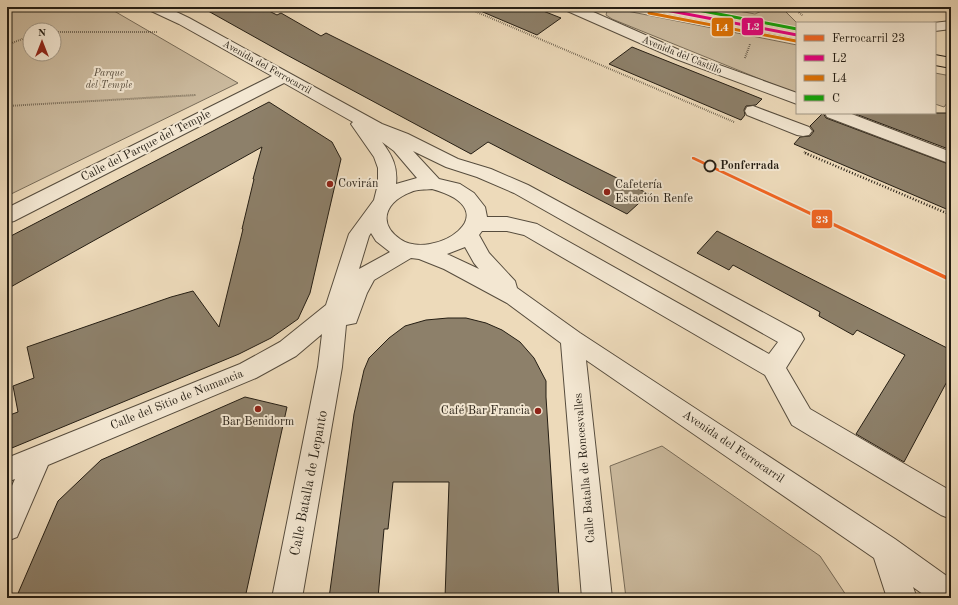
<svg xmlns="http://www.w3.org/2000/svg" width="958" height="605" viewBox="0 0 958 605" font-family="'Old Standard TT',serif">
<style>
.green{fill:#cbba9e;stroke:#786c59;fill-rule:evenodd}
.building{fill:#8d806a;stroke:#251e14}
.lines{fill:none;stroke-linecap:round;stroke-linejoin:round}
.minor-casing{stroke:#574d3e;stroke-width:2}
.major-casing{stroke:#251e14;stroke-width:2}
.path-far1{stroke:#251e14;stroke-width:2;stroke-dasharray:0.5 1.5;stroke-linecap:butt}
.path{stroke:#251e14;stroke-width:2.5;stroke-dasharray:1 2;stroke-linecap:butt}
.minor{fill:#f3e7d2;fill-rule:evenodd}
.major{fill:#eddaba;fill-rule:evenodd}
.bus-1-casing{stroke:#f3e7d2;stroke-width:5}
.bus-2-casing{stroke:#f3e7d2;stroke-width:5}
.bus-3-casing{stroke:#f3e7d2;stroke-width:5}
.bus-1{stroke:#e5007d;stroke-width:3}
.bus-2{stroke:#de7103;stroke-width:3}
.bus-3{stroke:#0fa508;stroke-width:3}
.rail-1-casing{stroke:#f3e7d2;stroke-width:3}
.rail-1{fill:#f26522;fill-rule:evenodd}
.stop-dot{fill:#f3e7d2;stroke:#251e14;stroke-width:2}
.poi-dot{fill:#8f2418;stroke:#f3e7d2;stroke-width:1.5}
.labels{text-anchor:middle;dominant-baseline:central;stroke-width:4;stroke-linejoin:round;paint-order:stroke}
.far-street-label{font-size:10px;fill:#251e14;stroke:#f3e7d2}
.far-park-label{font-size:10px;font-style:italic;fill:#574d3d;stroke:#f3e7d2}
.street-label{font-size:12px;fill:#251e14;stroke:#f3e7d2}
.stop-label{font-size:12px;font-weight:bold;fill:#251e14;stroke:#f3e7d2;text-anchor:start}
.poi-label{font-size:12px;fill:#251e14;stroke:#f3e7d2;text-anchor:start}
.near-street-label{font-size:14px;fill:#251e14;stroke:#f3e7d2}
.line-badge{stroke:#f3e7d2;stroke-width:1.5}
.badge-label{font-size:11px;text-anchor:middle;font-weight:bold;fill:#fff}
</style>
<rect width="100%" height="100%" fill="#eddaba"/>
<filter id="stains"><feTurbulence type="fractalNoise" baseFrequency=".005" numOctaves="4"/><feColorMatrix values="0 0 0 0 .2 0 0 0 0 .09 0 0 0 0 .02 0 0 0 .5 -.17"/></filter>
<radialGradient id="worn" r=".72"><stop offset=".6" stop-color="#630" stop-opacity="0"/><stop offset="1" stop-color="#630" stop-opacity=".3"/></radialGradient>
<path class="green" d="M7,7L109,8L238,83L7,196ZM30,30H54V54H30Z
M679,7H717L755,14L770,7H781L797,23V32L735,22L731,17Z
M613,10H622L797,45V94L612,19L606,15L607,11Z
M935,73L951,76V98L944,107L935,104Z
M662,446L820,556L848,598H626L610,466Z"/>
<path class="building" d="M201,7H261L277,15L281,13L321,36L326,33L649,194L627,214L488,142L471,154L285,54Z
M471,7H533L561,18L537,35Z
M632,47L762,99L756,105L746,106L744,110L745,115L741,120L609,64Z
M269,102L332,142L341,159L310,293L298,319L271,338L239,354L7,450V416L18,412L13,386L34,378L27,347L171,297L193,291L219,327L243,229H242L254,179H253L262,147L7,289V238Z
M823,113L826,118L951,165V211L794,144L800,137L810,136L814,131L810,126Z
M853,113H951V150Z
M717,231L951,350V374L904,462L856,434L905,355L857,330L853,335L819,316L820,312L733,265L729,270L697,253Z
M448,318H466L486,323L502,330L520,342L534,358L546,381V397L559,598H445L449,482H393L388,529H384L378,598H329L354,414L364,370L369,358L389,338L405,326L426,320Z
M245,397L287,407L245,598H16L58,501L101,460Z"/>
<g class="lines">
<defs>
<path id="minor" d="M147,7H166L189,18L382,124L408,134L458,159L491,169L528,185L801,333L804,339L786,368L810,409L951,491V519L941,515L792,425L765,375L524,235L507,231H482L479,235L489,253L515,281L517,288L580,333L895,539L951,579V598H928L913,587L917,598H887L874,558L586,360L612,598H582L561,343L507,303L444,269L419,259L411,258L374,280L367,293L356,323L346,325L342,367L302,598H272L318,367L322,334L296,356L256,378L48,465L17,537L7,541V497L15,479L7,482V458L240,364L280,342L326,305L349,234L374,200L378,184V168L374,157L351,124L353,122L284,83L14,221L7,223V208L272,76L179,24L149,10ZM382,142L394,151L417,178L396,184C398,167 392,155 382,142ZM413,151L446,167L477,177L514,193L778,342L769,354L537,224L507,217H487L485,207L474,193L460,184L439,179ZM432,189C512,211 433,262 400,239C376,222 387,201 411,192C417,189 425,190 432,189ZM371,233L376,241L390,252L359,269L369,236ZM465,247L474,263L479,269L447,254Z
M563,7H582L686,53L797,93V104L676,59L565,10Z
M951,21V29L935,31V23H933Z
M753,106L809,127L812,131L809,135L803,136L797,135L747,115L745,111L747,107Z
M825,113H849L951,152V164L827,117Z"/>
<path id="major" d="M643,7H672L797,31V39L650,11L645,10Z
M935,55L951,58V68L935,65Z"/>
</defs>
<use href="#minor" class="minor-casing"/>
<use href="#major" class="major-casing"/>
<path class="path-far1" d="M465,7L734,122
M793,7L803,16
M54,32H158
M7,45L30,36
M745,58L750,44
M7,106L196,95
M804,152L808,154"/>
<path class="path" d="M805,153L951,215"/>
<use href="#minor" class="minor"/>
<use href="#major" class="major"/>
<defs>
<path id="bus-1" d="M650,7L797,35"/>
<path id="bus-2" d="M649,13L796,41"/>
<path id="bus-3" d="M682,7L797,29"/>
</defs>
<use href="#bus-1" class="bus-1-casing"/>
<use href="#bus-2" class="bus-2-casing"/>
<use href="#bus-3" class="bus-3-casing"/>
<use href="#bus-1" class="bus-1"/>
<use href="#bus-2" class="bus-2"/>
<use href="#bus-3" class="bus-3"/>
<defs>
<path id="rail-1" d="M692,157H694L951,278V282L692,159Z"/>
</defs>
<use href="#rail-1" class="rail-1-casing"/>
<use href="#rail-1" class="rail-1"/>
</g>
<circle class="stop-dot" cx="710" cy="166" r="5.5"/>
<g class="poi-dot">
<circle cx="330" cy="184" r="4"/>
<circle cx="607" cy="192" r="4"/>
<circle cx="258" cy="409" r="4"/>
<circle cx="538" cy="411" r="4"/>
</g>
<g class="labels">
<g class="far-street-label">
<text transform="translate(682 55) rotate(22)">Avenida del Castillo</text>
<text transform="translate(267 67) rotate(29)">Avenida del Ferrocarril</text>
</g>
<g class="far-park-label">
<text x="109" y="73">Parque<tspan x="109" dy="12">del Temple</tspan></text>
</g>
<g class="street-label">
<text transform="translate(146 146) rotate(-27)">Calle del Parque del Temple</text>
<text transform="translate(177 400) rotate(-22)">Calle del Sitio de Numancia</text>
<text transform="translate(733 447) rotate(34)">Avenida del Ferrocarril</text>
<text transform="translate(585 468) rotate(-95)">Calle Batalla de Roncesvalles</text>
</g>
<g class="stop-label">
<text x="720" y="166">Ponferrada</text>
</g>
<g class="poi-label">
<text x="338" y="184">Covirán</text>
<text x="615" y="185">Cafetería<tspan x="615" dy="14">Estación Renfe</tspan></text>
<text x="530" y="411" text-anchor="end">Café Bar Francia</text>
<text x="258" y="422" text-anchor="middle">Bar Benidorm</text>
</g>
<g class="near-street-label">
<text transform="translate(309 483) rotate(-79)">Calle Batalla de Lepanto</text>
</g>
</g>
<g class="line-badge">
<rect x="741" y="17" width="23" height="19" rx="4" fill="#e5007d"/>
<rect x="711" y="17" width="23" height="20" rx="4" fill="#de7103"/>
<rect x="811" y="209" width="22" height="20" rx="4" fill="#f26522"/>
</g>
<g class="badge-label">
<text x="753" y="30">L2</text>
<text x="722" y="31">L4</text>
<text x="822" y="223">23</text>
</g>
<rect width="958" height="605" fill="none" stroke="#eddaba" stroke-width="24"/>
<rect x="8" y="8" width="942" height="589" fill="none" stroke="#251e14" stroke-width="2"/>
<rect x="12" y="12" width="934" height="581" fill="none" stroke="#251e14"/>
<rect x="796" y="22" width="140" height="92" fill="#f3e7d2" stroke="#a19786"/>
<rect x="804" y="35" width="20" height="6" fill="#f26522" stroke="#a19786"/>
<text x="832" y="42" font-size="12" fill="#251e14">Ferrocarril 23</text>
<rect x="804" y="55" width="20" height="6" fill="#e5007d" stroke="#a19786"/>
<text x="832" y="62" font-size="12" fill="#251e14">L2</text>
<rect x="804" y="75" width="20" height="6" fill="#de7103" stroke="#a19786"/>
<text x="832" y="82" font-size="12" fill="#251e14">L4</text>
<rect x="804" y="95" width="20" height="6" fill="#0fa508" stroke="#a19786"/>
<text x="832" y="102" font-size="12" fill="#251e14">C</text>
<g transform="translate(42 42)"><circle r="19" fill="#f3e7d2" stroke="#a19786"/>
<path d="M0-3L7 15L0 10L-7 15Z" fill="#8f2418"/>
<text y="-6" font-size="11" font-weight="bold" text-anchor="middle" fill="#251e14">N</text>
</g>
<rect width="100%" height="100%" filter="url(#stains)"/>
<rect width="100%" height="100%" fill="url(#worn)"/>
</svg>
